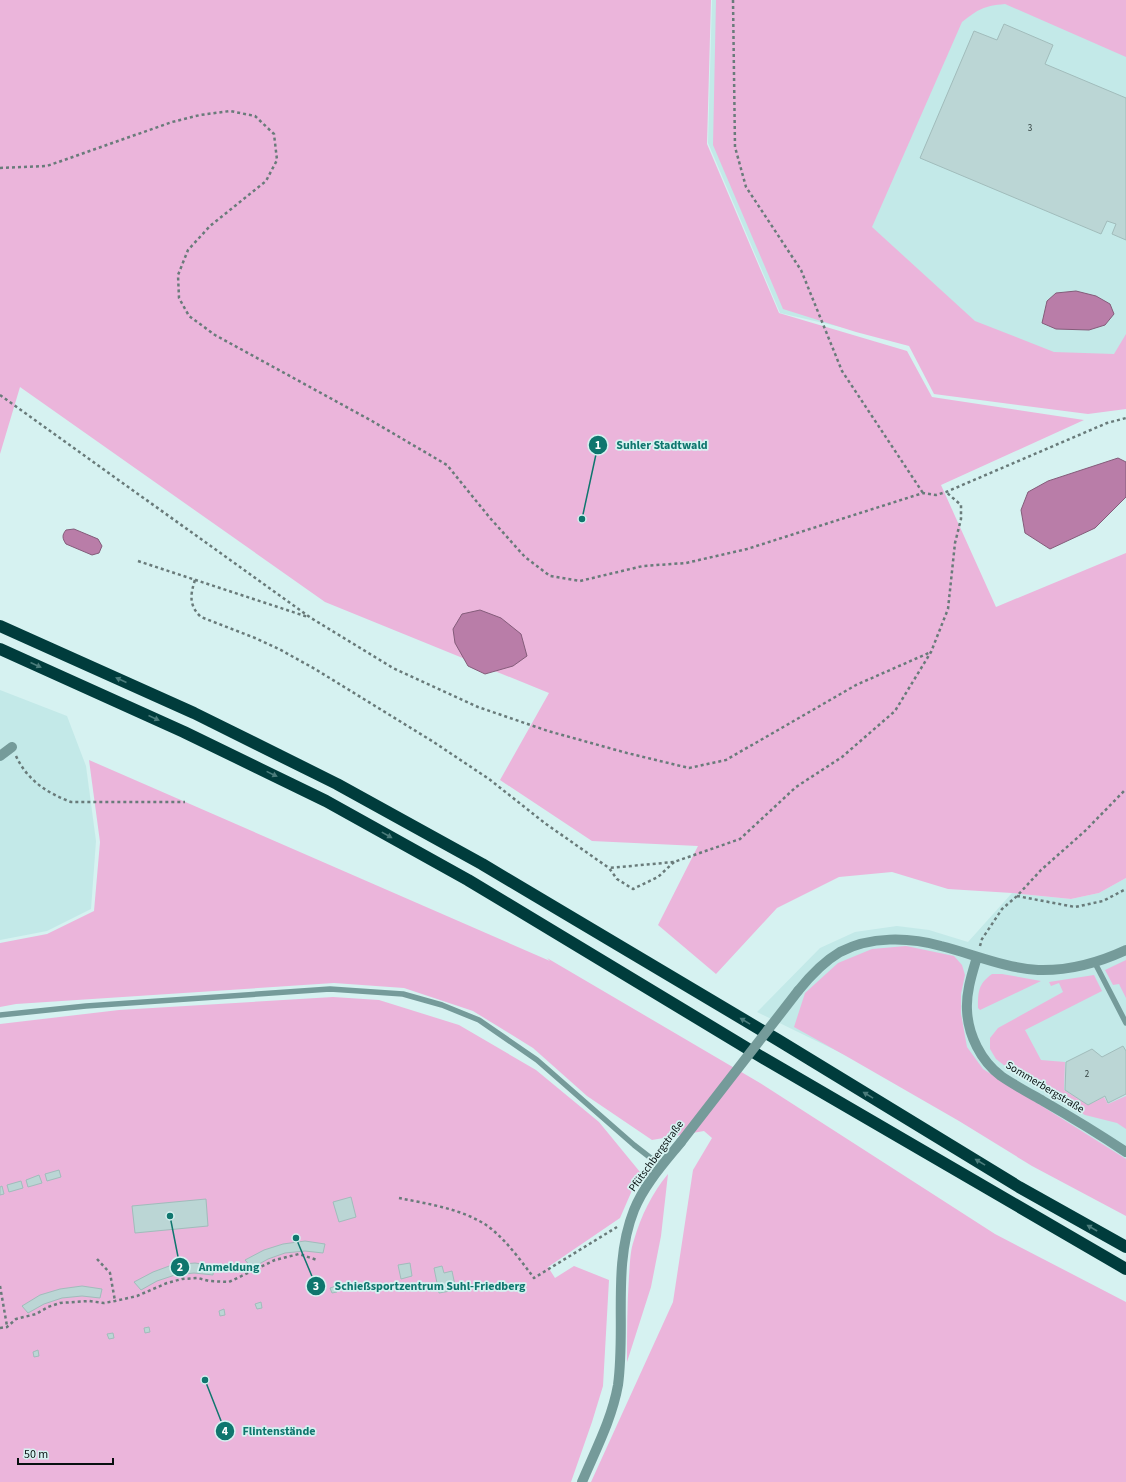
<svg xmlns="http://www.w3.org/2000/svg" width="1126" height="1482" viewBox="0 0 1126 1482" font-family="'Source Sans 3',sans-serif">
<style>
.built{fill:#c3e9e8}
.green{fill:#ebb5db}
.water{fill:#b97da8;stroke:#845c7a}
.building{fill:#bbd6d5;stroke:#a1bcbb}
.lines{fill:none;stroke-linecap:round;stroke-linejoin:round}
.path{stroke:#697b7a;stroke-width:2.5;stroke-dasharray:3 3;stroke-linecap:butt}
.lane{stroke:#759b9a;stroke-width:5.5}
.street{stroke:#759b9a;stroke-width:10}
.highway{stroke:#003c3c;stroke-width:12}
.street-bridge{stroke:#759b9a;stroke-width:10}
.oneway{fill:#4b7c7b}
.labels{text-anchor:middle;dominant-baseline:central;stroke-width:3.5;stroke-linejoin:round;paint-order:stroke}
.number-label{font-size:9px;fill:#344241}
.street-label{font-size:11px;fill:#071010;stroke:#d6f2f1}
.leader{fill:none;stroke:#0f766e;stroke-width:1.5}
.callout-dot{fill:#0f766e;stroke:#d6f2f1;stroke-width:1.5}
.mark-label{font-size:12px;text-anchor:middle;font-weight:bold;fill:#fff}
.callout-label{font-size:12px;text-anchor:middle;font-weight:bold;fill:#0f766e;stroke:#d6f2f1;stroke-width:3.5;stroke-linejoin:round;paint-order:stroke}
</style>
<rect width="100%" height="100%" fill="#d6f2f1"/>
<path class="built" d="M712,0H1126V393L780,313L708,143Z
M0,690L67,716L86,766L96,841L91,909L47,931L0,940Z
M1126,878V1192L757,1012L820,948L855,932L897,926L929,930L968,942L1012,893L1071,899L1099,893Z"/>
<path class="green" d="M0,0H711L707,144L779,313L907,351L932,397L1084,420L941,485L996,607L1126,553V878L1099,893L1071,899L1012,893L948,889L892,872L839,877L777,908L716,974L658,925L698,846L592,841L500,780L549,693L325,602L20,387L0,454Z
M716,0H1126V57L1005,4C983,6 979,9 962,22L872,227L975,321L1054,352L1114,354L1126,334V409L1088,414L934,394L909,346L856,332L783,309L713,145Z
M89,760L550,961L547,958L760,1083L995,1234L1126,1302V1482H591L673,1302L693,1170L712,1138L704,1131L652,1140L587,1096L533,1048L473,1011L404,988L334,983L16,1004L0,1007V943L47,934L94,911L100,842Z
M906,946L954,956L962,965L965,975L961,994V1014L967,1047L983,1069L1126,1159V1216L1032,1166L959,1121L846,1056L794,1027L805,993L838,963L872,949Z
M1126,960V998L1119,984L1113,985L1105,970Z
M992,974H1002L1041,981L980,1010L978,1008C978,992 978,984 992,974Z
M1094,975L1102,991L1025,1030L1041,1060L1065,1062L1064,1090L1088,1105L1104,1097L1108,1104L1126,1096V1129L1117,1123L1085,1115L1009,1069L996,1059L990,1049V1038L998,1028L1063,992L1059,983L1051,986L1049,982Z
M333,997L379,1000L459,1025L536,1070L599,1122L640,1172L620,1218L548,1267L555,1278L574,1266L609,1280L603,1386L592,1422L571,1482H0V1024L119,1010Z
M668,1174L661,1236L651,1287L627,1362C627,1334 627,1305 629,1276C630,1264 630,1251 634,1240C641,1216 652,1193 668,1174Z"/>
<path class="water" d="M1076,291L1096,296L1110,304L1114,314L1105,325L1089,330L1056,329L1042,323L1047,301L1056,293Z
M1118,458L1126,462V497L1095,528L1050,549L1025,533L1021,510L1028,492L1048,481Z
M74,529L98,539L102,546L99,553L92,555L66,544C62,538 62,535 66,530Z
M480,610L501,618L521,634L527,656L513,666L485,674L468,666L455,643L453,629L462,614Z"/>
<path class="building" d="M1004,24L1053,45L1045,64L1126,98V240L1112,234L1116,224L1107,221L1101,234L920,158L974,31L997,40Z
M1123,1046L1126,1051V1094L1108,1103L1105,1096L1088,1105L1065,1090L1066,1062L1092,1049L1102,1057Z
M59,1170L61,1177L47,1181L45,1174Z
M39,1175L42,1183L28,1187L26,1180Z
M21,1181L23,1188L9,1192L7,1185Z
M2,1186L4,1194L0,1195V1187Z
M351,1197L356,1217L339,1222L333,1202Z
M206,1199L208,1226L135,1233L132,1206Z
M305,1241L325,1244L323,1253L305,1251L285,1253L268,1259L252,1268L245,1260L264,1250L283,1244Z
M195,1263L214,1266L213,1275L194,1273L175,1275L157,1281L141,1290L134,1282L153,1272L172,1265Z
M410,1263L412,1276L401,1279L398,1265Z
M442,1266L444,1273L452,1271L456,1290L439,1293L434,1268Z
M82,1286L102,1289L100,1298L82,1296L62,1298L44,1304L28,1313L22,1306L40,1295L60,1289Z
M336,1286L337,1292L332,1293L330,1288Z
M261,1302L262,1308L257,1309L255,1304Z
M224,1309L225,1315L220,1316L219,1311Z
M149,1327L150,1332L145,1333L144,1328Z
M113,1333L114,1338L109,1339L107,1334Z
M38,1350L39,1356L34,1357L33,1352Z"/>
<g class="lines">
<path class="path" d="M733,0L735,147L746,187L801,270L842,371L923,493
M0,168L47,166L172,122L200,115L230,111L255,116L274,134L277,160L266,181L210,226L188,250L178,275L179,298L189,316L215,335L372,421L447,465L490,518L525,557L550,576L580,581L643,566L686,563L747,549L923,493L936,495L946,492L1107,423L1126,418
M0,395L311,618L393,668L478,707L548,731L627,753L689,768L726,760L856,685L931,652
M138,561L308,617
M195,580C190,595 189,606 201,617L255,638L279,649L315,669L432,741L489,779L546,824L609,868
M16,756C27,780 47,793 71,802H185
M674,862L658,877L633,889L617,879L609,868L674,862L740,839L796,787L842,757L895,711L931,652L948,609L955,543L961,519V505L946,492
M1017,896L1075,907L1103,901L1126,889
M980,946L982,939L1002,909L1017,896L1041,870L1085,831L1126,789
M399,1198C428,1204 464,1209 489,1227C507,1241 521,1261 534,1278L617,1227
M97,1259L110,1273L115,1301
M0,1286L7,1326
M0,1328L7,1327L16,1319L36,1314L48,1307L60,1303L89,1301L104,1303L115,1301L137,1296L167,1283L182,1279L198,1278L209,1281L229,1282L275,1260L299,1254L317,1260"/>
<path class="lane" d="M1095,963L1126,1023
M0,1015L86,1006L330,989L403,994L442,1005L479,1020L537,1060L634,1145L661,1166"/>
<path class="street" d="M0,756L12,747
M977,957C972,974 966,992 967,1010C968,1035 981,1061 1001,1076C1014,1085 1029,1093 1043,1101C1071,1117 1099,1134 1126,1152
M798,991C810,976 823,962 840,952C870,936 909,937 941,946C973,954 1005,968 1038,970C1069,971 1098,963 1126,950
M582,1482C595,1451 612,1419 618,1385C626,1327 612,1265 634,1210C644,1185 664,1163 681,1142"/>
<path class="highway" d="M0,626L194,713L337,784L482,864L778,1040L1019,1187L1126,1247
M0,649L184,732L326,801L468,880L765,1059L1126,1269"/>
<path class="street-bridge" d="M681,1142L798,991"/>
</g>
<defs><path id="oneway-solid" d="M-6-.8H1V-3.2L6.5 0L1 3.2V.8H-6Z"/></defs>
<g class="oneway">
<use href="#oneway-solid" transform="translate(36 665) rotate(24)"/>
<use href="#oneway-solid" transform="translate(121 680) rotate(-156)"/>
<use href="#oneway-solid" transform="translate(154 718) rotate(24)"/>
<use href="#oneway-solid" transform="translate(272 774) rotate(26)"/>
<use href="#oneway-solid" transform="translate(387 835) rotate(29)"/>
<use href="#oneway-solid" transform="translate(745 1021) rotate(-149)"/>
<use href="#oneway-solid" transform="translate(868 1095) rotate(-149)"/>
<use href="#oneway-solid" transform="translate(980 1162) rotate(-149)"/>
<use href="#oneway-solid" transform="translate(1092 1228) rotate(-150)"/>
</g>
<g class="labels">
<g class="number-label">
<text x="1030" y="128">3</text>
<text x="1087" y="1074">2</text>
</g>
<g class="street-label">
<text transform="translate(1045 1087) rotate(31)">Sommerbergstraße</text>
<text transform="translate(656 1156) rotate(-54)">Pfütschbergstraße</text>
</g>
</g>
<path class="leader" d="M582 519L598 445M170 1216L180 1267M296 1238L316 1286M205 1380L225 1431"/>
<g class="callout-dot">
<circle cx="582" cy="519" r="4"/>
<circle cx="170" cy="1216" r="4"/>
<circle cx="296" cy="1238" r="4"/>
<circle cx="205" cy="1380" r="4"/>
<circle cx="598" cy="445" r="10"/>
<circle cx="180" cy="1267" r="10"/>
<circle cx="316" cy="1286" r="10"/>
<circle cx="225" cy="1431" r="10"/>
</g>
<g class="mark-label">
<text x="598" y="449">1</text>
<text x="180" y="1271">2</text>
<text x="316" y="1290">3</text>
<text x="225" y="1435">4</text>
</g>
<g class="callout-label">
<text x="662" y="449">Suhler Stadtwald</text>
<text x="229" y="1271">Anmeldung</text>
<text x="430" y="1290">Schießsportzentrum Suhl-Friedberg</text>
<text x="279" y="1435">Flintenstände</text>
</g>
<path d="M18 1458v6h95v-6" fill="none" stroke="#071010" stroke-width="2"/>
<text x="24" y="1458" font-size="12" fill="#071010" stroke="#d6f2f1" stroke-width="3" paint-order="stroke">50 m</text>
</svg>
